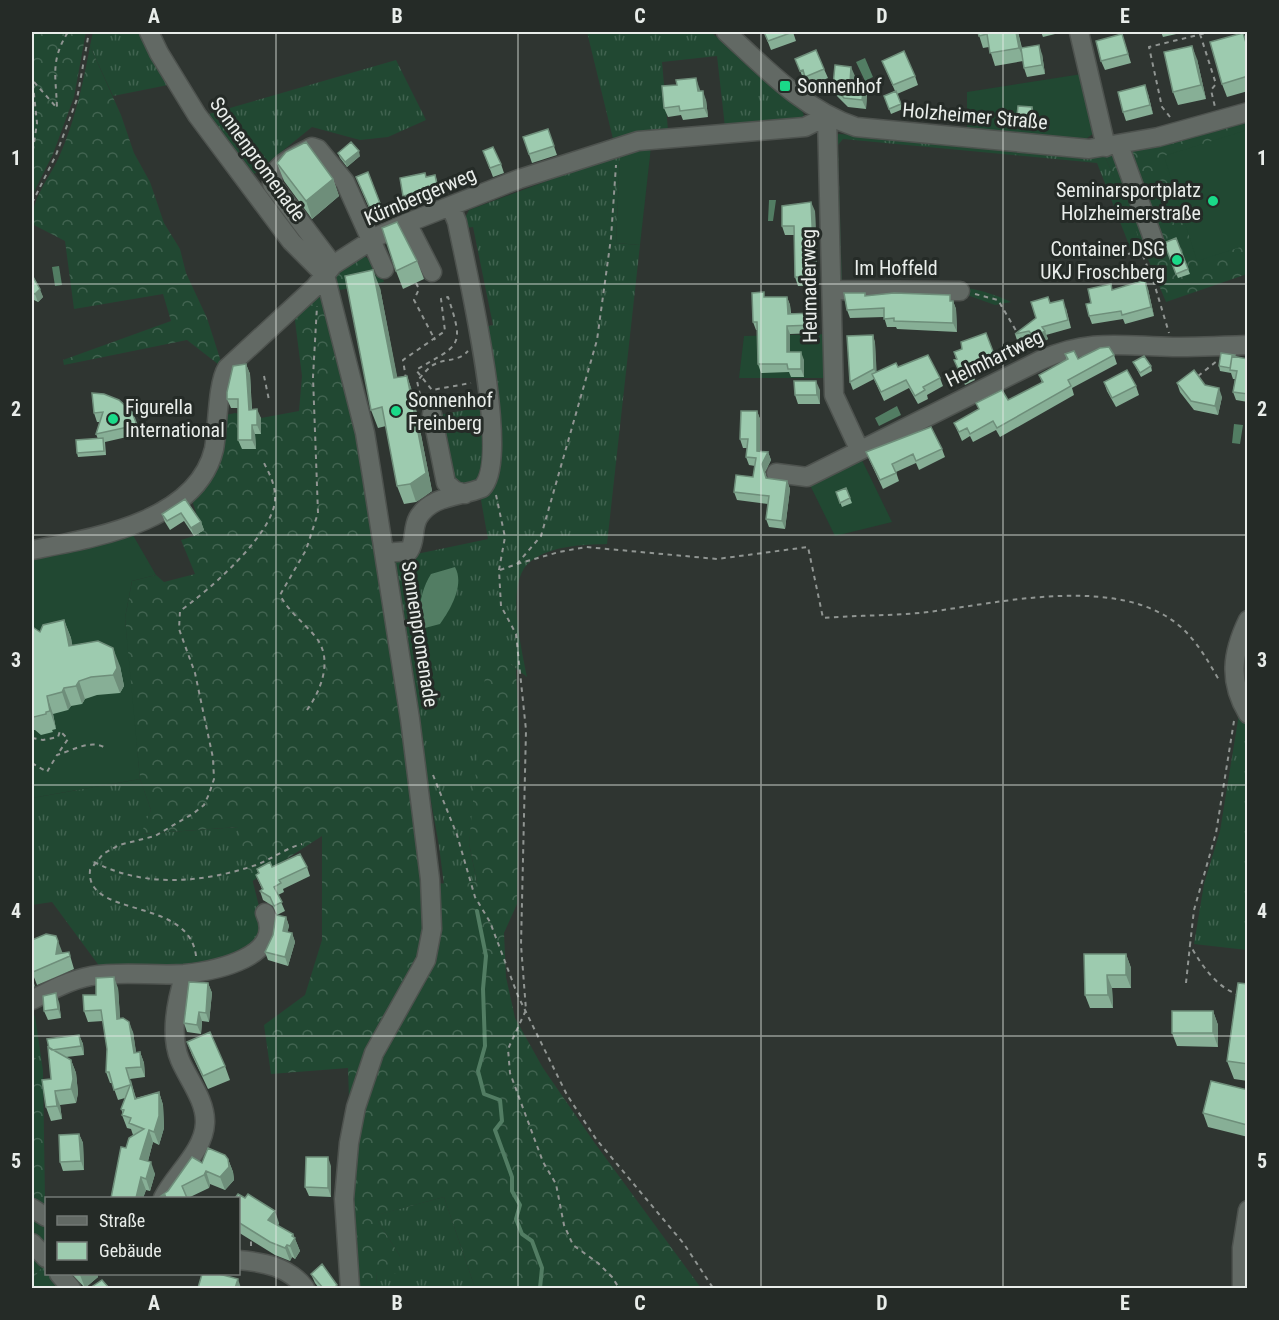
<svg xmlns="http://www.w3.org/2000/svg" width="1279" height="1320" viewBox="0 0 1279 1320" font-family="'Roboto Condensed',sans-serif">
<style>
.grass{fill:url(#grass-tufts)}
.forest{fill:url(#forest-crowns)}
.garden{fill:#214832}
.water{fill:#527d63}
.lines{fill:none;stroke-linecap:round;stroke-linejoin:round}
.stream{stroke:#527d63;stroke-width:4}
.minor-casing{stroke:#4e534f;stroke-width:21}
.path{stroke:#909592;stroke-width:2;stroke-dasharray:4.5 4.5;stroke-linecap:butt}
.minor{stroke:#626964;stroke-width:18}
.wall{fill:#87af96}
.shaded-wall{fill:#6e8e7a}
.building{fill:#9dcbaf;stroke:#6e8e7a;stroke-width:1.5}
.grid{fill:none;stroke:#e9edea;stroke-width:1.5;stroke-opacity:0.55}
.poi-dot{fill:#1ad988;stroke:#252b27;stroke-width:2}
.labels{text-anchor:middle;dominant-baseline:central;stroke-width:6;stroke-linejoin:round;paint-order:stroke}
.poi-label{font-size:20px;fill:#e9edea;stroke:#252b27;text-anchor:start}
.street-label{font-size:20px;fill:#e9edea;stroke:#252b27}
.neatline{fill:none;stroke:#e9edea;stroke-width:2}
.grid-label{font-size:20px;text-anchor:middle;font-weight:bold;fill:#e9edea}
</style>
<defs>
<pattern id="grass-tufts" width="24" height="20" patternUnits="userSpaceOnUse" patternTransform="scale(1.5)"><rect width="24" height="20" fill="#214832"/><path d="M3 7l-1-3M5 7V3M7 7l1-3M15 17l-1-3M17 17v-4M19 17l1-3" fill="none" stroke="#416350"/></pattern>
<pattern id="forest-crowns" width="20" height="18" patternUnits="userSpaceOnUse" patternTransform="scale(1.5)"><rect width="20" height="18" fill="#214832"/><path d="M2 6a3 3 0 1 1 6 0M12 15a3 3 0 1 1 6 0" fill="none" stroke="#416350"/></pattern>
</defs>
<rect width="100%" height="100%" fill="#2f3531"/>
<path class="grass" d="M93,32H145L173,84L113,96L90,46Z
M587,32H711L767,83L802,110L804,116L799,121L725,127L717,56L662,62L668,130L614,143Z
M396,60L426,120L388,137L360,140L312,127L249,178L202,116Z
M839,134L1104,154L1143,246L1131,250L1097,163L843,139L838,145L842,283C897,284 960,277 1011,302L995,305L967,295L838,283L835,135Z
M620,154L616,243L640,245L607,544C582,545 553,545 531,561C504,580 522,650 527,677L510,664L474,806L469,843L477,883L444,885L439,846L388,560L488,539L481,500L498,477L494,368L485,327L493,325L473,227L465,228L464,220L469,210Z
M477,408L483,412L486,471L482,480L468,485C441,479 442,438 438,415Z
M1239,714L1248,724L1247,950L1194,944L1204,884L1220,831Z
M140,779L151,810L142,834L239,827L265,930L249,953L184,968L100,967L52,902L32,905V798Z
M32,1013L35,1016L42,1064L32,1055Z
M444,1197L475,1288H376L377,1272L400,1256L379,1223L376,1215Z
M46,1265V1274H52L63,1288H32L38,1271Z"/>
<path class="forest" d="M32,32H86L74,97L53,154L32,196Z
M90,46L121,115L134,153L150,182L164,223L180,249L186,273L207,318L223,368L187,340L64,365L63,360L171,321L163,294L74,309L65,241L32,224C31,199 49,179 59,157C75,121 83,84 90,46Z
M1247,118V274L1166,302L1104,154Z
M360,254L376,263L384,282L334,291L332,276Z
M321,286L360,434L429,884L477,882L469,843L486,666L510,664L516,669L520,748L517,904L504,933L506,977L515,1018L543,1068L594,1142L701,1288H475L444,1197L377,1215L379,1223L400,1256L395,1274L377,1272L376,1288H355L348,1068L271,1074L264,1025L305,995L322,940V836L251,882L238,827L141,834L151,810L140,779L131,694L125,618L132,581L156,575L164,582L195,574L181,540L194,536L199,522L192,500L226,415L235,413L261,418L299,411L302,376L294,313Z
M32,1055L42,1064L43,1071L46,1265L38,1271L32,1288Z"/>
<path class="garden" d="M1082,74L1094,133L1086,139L967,128V92Z
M1247,130V245L1197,261L1164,156Z
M651,147L640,245L616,243L620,154Z
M828,334L829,378H739L744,336Z
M860,456L892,522L835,536L809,483Z
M130,530L156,575L132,581L125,618L140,779L32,798V555Z"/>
<path class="water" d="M865,58L873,77L865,81L856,62Z
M769,200H776L773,221H768Z
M59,266L62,285L55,286L52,267Z
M897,406L901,415L879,426L875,418Z
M1234,424L1243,425L1240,444L1232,443Z
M455,567C465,585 450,610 440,624L421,629C417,611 421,590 431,574Z"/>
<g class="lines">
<path class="stream" d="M477,911L486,956L483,989L485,1046L478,1071L484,1094L500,1100L502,1121L495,1130L512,1177V1191L520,1205L516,1219L522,1234L532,1241L542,1268L540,1288"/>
<defs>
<path id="minor" d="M149,32L159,53L197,115L291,241L325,275L365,433L372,476L410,719L430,879L432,929L426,960L374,1053L356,1107L349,1143L344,1199L350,1288
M726,32C765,68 804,110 856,127L1089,149L1158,137L1248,112
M1079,32L1106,147
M1119,145L1155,244
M407,223L432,272
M333,265L272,184C271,165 298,154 312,147L318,149L345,182L384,269
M832,290L960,291
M432,414L446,483L454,490L465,494
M776,473L807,477L1041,360C1090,338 1123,346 1173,347C1198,347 1223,346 1248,345
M32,550C93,538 197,522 214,449C218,428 217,384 227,368L315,287L333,265L378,236L407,223L519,179L638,141L805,127L827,116L834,395L859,449
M384,553L409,551C416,541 412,529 418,518C431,495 460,497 482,488C512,458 466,268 457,222L451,207
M1248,620C1232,653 1228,681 1248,714
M32,1000C51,990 70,980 91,976C122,971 153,976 184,974C214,971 286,957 265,913
M163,1198C175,1174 204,1151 205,1123C206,1101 188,1079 180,1060C169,1034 177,999 185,974
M32,1208L46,1217
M32,1243L46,1258
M238,1260C264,1262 289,1267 305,1288
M59,1274L71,1288
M1242,1288V1248L1248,1210"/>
</defs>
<use href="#minor" class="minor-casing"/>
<path class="path" d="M1200,34L1216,84L1211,90L1215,107
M32,75L37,123L32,156
M34,82L57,108C56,76 50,61 68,32
M1170,117L1162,107L1149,47L1210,32
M32,203L56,155L77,99L89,32
M1128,254L1141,251L1154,283L1169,333
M416,283L419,289L414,300L435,340
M975,294L998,300L1018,334
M1021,339L1027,350
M264,376L269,400
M1198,376L1217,361
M406,379L403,360L445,331L441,299L448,297C465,348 460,344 416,370L432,390L471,383
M422,404L417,381C423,375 428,367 435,364C447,358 458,362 468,351
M496,495L505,537L499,570L501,606L516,634L526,730L521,945L526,1010L508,1049L510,1073L543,1162L556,1184L564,1225L573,1245L598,1263L612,1277L619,1288
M517,564L559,552L586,547L717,559L808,547L823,618C858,615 893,616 928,612C1000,603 1121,573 1182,628C1198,643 1208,661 1219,680
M500,570L517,564L541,536L597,340L611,238L616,165
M307,710C322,689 334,657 314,635C303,622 288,611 280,595L306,550L318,513L313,377L317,306
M1234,721L1216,833L1194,910L1190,945C1202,966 1216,987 1239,995
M32,738L43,740L58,737L60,731L68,739L57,755
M32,763L47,772L57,755C74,750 92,738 107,749
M433,775L457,835L475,897L490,922L518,996L567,1095L596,1139L684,1244L713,1288
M94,862C145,888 203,883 256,865C272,859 286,848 302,844
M196,956C189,896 85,919 90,870L103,854L119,845L155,836L194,813L204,805L209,794L214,779L213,758L195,673L179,629L180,611C208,591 273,535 275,500C276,485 269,473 263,461
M1186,983L1190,945
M251,1246V1240"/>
<use href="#minor" class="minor"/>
</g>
<path class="wall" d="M764,32H793L796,41L771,50Z
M978,32H1018L1022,48L1042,54L1045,74L1027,77L1024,68L1023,61L995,66L989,47L983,48Z
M1041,32H1063L1043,37Z
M1161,32H1185L1163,37Z
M1243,33L1248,45V91L1227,97L1222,84Z
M1122,34L1131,63L1105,70L1101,61Z
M795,59L824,69L828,78L809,86L806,79L804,80Z
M1197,59L1206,99L1178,105L1173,92Z
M882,61L915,76L918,85L897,94L903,109L891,114L884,96L895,91Z
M855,76L854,83L867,93L866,109L848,107L836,95L833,86Z
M699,87L700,91L706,100L708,117L683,120L681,115L668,117L664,108Z
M1148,94L1153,114L1126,121L1123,112Z
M1032,107L1034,112L1033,122L1018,120L1017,116Z
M548,129L557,155L532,163L523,137Z
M483,151L501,164L504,173L493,177Z
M338,153L360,156L347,167L340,158Z
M277,163L333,179L339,196L312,219L284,181Z
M368,172L387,220L376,224L356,177Z
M435,175L438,184L441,197L406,204L403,196L427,177Z
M815,211L817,275H810V286H798L795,277L794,235H785L782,226Z
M1176,238L1190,274L1178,278L1164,243Z
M417,261L424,279L403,289L396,271Z
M32,275L43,297L38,302L32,299Z
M380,288L397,378L407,376L413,394L432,491L416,502L404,504L397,486L386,426L378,428L371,410Z
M1113,289H1148L1154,316L1125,324L1123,319L1092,324L1089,316L1091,303Z
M865,293L866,296L953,301L956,309L957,332L897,329L896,327H887L884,317L850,318L847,310Z
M765,297H787L790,305L791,313L817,321V333L790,334V352L804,360V377H791L789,372L761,373L758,364L757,330H756L753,322Z
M1050,303L1066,308L1071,328L1046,335L1048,339L1037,346L1032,339L1018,343L1015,334L1036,318Z
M986,333L997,362L972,372L975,380L965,385L954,360L956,359L954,352L962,349Z
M873,335L875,343L876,372L898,367L940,378L943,386L927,395L928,399L918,404L909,388L884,401L874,379L853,390L850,382Z
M1065,354L1078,359L1114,355L1117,364L1072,388L1074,395L1000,437L996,430L973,442L970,436L962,441L954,423L979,409L976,403L1008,400L1042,383L1039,375L1067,360Z
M1236,357L1248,359V402L1236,400L1233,392L1235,379H1233L1231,373L1220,371L1219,366Z
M1133,362L1151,366L1152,371L1141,377Z
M246,364L250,374L252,410L261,418V434H255L256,449H242L238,440V408H231L227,399Z
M1104,382L1136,386L1139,395L1116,407L1107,391Z
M1177,383L1205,385L1222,397L1218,415L1194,410L1180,392Z
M820,390V404H798L795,395Z
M92,393L137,425L140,434L105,442L106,455L78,457L77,453L98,439L96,434L100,422H97L94,413Z
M757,411L760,419V451L768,452L771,460L765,472L767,479L787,481L790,489L785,529L769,527L766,519L768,504L737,500L734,492L753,477L755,466L749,465L746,457L747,448H743L740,439Z
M942,449L945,457L919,470L916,463L896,472L899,481L883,489L870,461L866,452Z
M846,488L852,503L842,507L836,492Z
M185,499L201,522L204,530L194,536L184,521L170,530L165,522L162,514Z
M64,620L71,638L72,646L120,666L124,686L120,693L97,695L85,699L82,704L71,706L68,710L53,714L56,729L52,730L53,732L41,735L35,730H32V629L40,632Z
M272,867H307L310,876L283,889L284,892L278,895L285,911L277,915L273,906L263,900L260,891L262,889L256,875L258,873L257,869Z
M286,917L289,926L287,932L292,933L295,942L288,966L268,960L265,952Z
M32,940L63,953L69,952L74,969L37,985L32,972Z
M1126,954L1131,968V988H1112L1113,1008H1090L1085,995Z
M208,983L212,993L209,1022L202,1021L201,1034L187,1032L184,1023Z
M1248,984V1081L1234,1079L1227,1061Z
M118,988L120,1019L133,1032L136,1053L140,1052L144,1063L145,1077L130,1079L136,1098L159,1092L163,1105L164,1128L159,1145L153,1142L148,1161L155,1174L150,1191L146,1190L143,1198H111L126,1148L133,1135L131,1129L127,1128L122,1115L123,1114L121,1109L125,1098L118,1100L112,1083H110L106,1072L107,1049L103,1021L88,1022L84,1011L96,995Z
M59,1002L61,1018L48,1020L44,1011Z
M1213,1011L1218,1025V1047L1177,1046L1172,1033Z
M79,1035L83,1044L84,1055L66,1057L71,1060L76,1073L78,1093L76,1103L60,1105L62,1119L51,1121L46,1107L51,1079L49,1048Z
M187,1042L225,1066L230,1080L208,1089L192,1055Z
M1248,1090V1137L1208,1127L1203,1113Z
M79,1134L83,1143L84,1170L63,1171L60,1162Z
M228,1159L233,1172L234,1180L225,1190L210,1184L209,1188L188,1198H158Z
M331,1166V1197L309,1196L305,1187Z
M238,1198L279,1223L278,1226L293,1234L300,1251L295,1259L292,1257L290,1261L275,1255L238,1232Z
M72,1274H97L98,1277L85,1288Z
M311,1274L339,1288H319L315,1283Z"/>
<path class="shaded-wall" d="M1016,32H1018L1024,60L1019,48Z
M1039,45L1042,54L1045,74L1042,65Z
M1192,46L1197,59L1206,99L1201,85Z
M851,67L855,76L853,91L850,82Z
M696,78L699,87L701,100L698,91Z
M864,84L867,93L866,109L862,100Z
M1145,85L1148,94L1153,114L1150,105Z
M703,91L706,100L708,117L704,108Z
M1032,107L1034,112L1033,122L1031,117Z
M359,151L360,156L347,167L345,162Z
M435,175L438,184L441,197L438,189Z
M333,179L339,196L312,219L306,201Z
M811,202L815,211L817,275L814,267Z
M807,267L810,275V286L807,277Z
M373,270L380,288L401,396L394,378Z
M1145,280L1148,289L1154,316L1151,307Z
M40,289L43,297L38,302L35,294Z
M787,297L790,305L791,322L788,314Z
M953,301L956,309L957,332L953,323Z
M814,313L817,321V333L814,325Z
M787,326L790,334V360L787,352Z
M1045,331L1048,339L1037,346L1034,338Z
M873,335L875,343L877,377L874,369Z
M801,352L804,360V377L801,369Z
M246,364L250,374L252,419L249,410Z
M407,376L413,394L432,491L416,502L410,484Z
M816,381L820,390V404L817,395Z
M1219,388L1222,397L1218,415L1215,406Z
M257,409L261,418V434L257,425Z
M757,411L760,419V459L757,451Z
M252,425L255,434L256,449L252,440Z
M768,452L771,460L765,472L769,487L762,464Z
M787,481L790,489L785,529L782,521Z
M201,522L204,530L194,536L191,528Z
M64,620L71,638L76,664L69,646Z
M113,648L120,666L124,686L120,693L113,675Z
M79,681L85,699L82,704L76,686Z
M64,688L71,706L68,710L62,692Z
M47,696L53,714L56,729L50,711Z
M286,917L289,926L286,939L283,931Z
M292,933L295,942L288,966L285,957Z
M58,941L63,954H56Z
M1126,954L1131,968V988L1126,975Z
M1107,975L1112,988L1113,1008L1108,995Z
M32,977L35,986L32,989Z
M114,977L118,988L121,1030L117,1019Z
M208,983L212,993L209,1022L206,1013Z
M56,993L59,1002L61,1018L58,1009Z
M1213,1011L1218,1025V1047L1213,1033Z
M199,1012L202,1021L201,1034L197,1025Z
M129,1022L133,1032L138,1064L134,1053Z
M79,1035L83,1044L84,1055L81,1046Z
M140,1052L144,1063L145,1077L141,1067Z
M71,1060L76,1073L78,1093L76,1103L71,1089Z
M55,1091L60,1105L62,1119L57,1106Z
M159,1092L163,1105L164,1128L159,1145L154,1132Z
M149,1130L153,1142L145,1172L140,1159Z
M79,1134L83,1143L84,1170L81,1161Z
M328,1157L331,1166V1197L328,1188Z
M228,1159L233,1172L234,1180L225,1190L220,1177Z
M151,1162L155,1174L150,1191L146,1179Z
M206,1171L210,1184L209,1188L204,1175Z
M141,1177L146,1190L143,1198H136Z
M275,1211L279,1223L273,1233L268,1220Z
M293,1234L300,1251L295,1259L290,1246L292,1236Z
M287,1245L292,1257L290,1261L285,1248Z
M82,1274H97L98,1277L85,1288L80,1275Z
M238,1279L241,1288H235Z"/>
<path class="building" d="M764,32H793L768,41Z
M978,32H1016L1019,48L990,53L987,34L979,36Z
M1243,33L1248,49V76L1222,84L1210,42Z
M1122,34L1128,54L1101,61L1096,41Z
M1039,45L1042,65L1024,68L1021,48Z
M1192,46L1201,85L1173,92L1164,52Z
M816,50L824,69L805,77L803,70L800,71L795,59Z
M904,51L915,76L893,85L882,61Z
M835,65L851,67L850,82L864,84L862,100L844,98L833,86Z
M696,78L698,91H703L704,108L680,111L679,106L664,108L662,86L677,85L676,80Z
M1145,85L1150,105L1123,112L1118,92Z
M896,91L901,104L889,109L884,96Z
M1018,106L1032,107L1031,117L1017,116Z
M548,129L554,146L529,154L523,137Z
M306,142L333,179L306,201L277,163L286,152Z
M351,142L359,151L345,162L338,153Z
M493,147L501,164L490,168L483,151Z
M368,172L383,211L373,215L356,177Z
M425,173L426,177L435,175L438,189L403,196L400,178Z
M811,202L814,267H807V277H795L794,226H782V206Z
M397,222L417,261L396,271L382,228Z
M1176,238L1188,269L1176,274L1164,243Z
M373,270L394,378L407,376L426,473L410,484L397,486L382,407L371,410L345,276Z
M32,275L40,289L35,294L32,292Z
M1145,280L1151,307L1122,315L1121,311L1089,316L1086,304L1091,303L1088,289L1111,284L1112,290Z
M764,292V297H787L788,314L814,313V325L787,326V352H801V369H788L787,364H758L757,322H753L752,293Z
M844,293H865V296L894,293L950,295V301H953V323L894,321V318L884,319V308L847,310Z
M1048,297L1050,303L1063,300L1068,320L1042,327L1045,331L1034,338L1029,331L1015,334L1036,318L1031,302Z
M986,333L994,354L968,364L972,372L962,377L954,360L957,359L954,352L962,349L961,342Z
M873,335L874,369L850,382L847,336Z
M1109,347L1114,355L1068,380L1071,386L997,428L993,421L970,434L967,428L959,432L954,423L979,409L976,403L1002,390L1008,400L1043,382L1039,375L1068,359L1065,354L1074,351L1078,359L1100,348Z
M1221,353L1235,355L1234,357L1232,356L1230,368L1219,366Z
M928,355L940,378L923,387L925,390L915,396L906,380L881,392L872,374L896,363L898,367Z
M1144,356L1151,366L1140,373L1133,362Z
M1232,356L1248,359V394L1233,392L1237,371L1230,370Z
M246,364L249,410L257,409V425H252V440H238V399H227V392L233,366Z
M1127,370L1136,386L1112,398L1104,382Z
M1194,370L1205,385L1219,388L1215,406L1191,401L1177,383Z
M794,381H816L817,395H795Z
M92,393L104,394L119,400L132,412L137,425L96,434L103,412L94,413Z
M741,411H757V451L768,452L762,464L766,478L787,481L782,521L766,519L769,496L734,492L736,475L753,477L756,458L746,457L748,439H740Z
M931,427L942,449L916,461L913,454L892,464L896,473L880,480L866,452Z
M103,438L104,451L77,453L76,440Z
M846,488L850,498L840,503L836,492Z
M185,499L201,522L191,528L181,513L167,521L162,514Z
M64,620L69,646L98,641L113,648L117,668L113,675L91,677L79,681L76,686L64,688L62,692L47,696L50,711L46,712V714L34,717L32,714V629L34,628L40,632L43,625Z
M300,854L307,867L279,880L281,883L274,887L282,902L274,906L270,897L260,891L263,889L256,875L259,873L257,869L270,862L272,867Z
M276,915L286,917L283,931L292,933L285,957L265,952L273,935Z
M46,934L56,936L58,941L56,954L69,952L70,956L33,972L32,969V940Z
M1084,954H1126V975H1107L1108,995H1085Z
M114,977L117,1019L123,1018L129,1022L134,1053L140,1052L141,1067L126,1068L131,1085V1083L130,1085L114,1090L109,1072H106L107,1049L101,1010L84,1011L83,995H96V978Z
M189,982L208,983L206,1013L199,1012L197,1025L184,1023Z
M1238,983L1248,984V1064L1227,1061Z
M56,993L58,1009L44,1011L43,996Z
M1172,1011H1213V1033H1172Z
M210,1032L225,1066L203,1076L187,1042Z
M79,1035L81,1046L52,1050L49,1048L47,1039Z
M48,1047L71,1060L73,1079L71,1089L55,1091L57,1106L46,1107L42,1080L51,1079Z
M1211,1081L1248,1090L1247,1125L1203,1113Z
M131,1083L135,1099L159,1092V1116L154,1132L149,1130L140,1159L151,1162L146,1179L141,1177L136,1198H111L121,1147L126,1148L129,1138L144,1129L129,1123L131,1118L122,1115L124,1110L121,1109Z
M79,1134L81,1161L60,1162L59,1135Z
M208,1148L225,1155L228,1159L229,1167L220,1177L206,1171L204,1175L182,1186L187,1198H166L165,1195L158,1198L168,1191L192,1157L202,1163Z
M306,1157H328V1188L305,1187Z
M238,1194L245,1198L248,1194L275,1211L268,1220L293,1234L292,1236L295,1238L290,1246L287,1245L285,1248L270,1242L238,1222V1198H235Z
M322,1264L337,1285L334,1288H323L311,1274Z
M202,1274H219L238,1279L235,1288H198Z
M102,1280L109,1288H90Z"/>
<path class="grid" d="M276,32V1288M518,32V1288M761,32V1288M1003,32V1288M32,284H1248M32,535H1248M32,785H1248M32,1036H1248"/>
<g class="poi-dot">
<rect x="779" y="80" width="12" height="12" rx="3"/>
<circle cx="1213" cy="201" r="6"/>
<circle cx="1177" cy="260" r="6"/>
<circle cx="396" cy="411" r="6"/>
<circle cx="113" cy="419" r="6"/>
</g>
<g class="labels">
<g class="poi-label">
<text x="797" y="86">Sonnenhof</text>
<text x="1201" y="190" text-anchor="end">Seminarsportplatz<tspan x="1201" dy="23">Holzheimerstraße</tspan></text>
<text x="1165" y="249" text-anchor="end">Container DSG<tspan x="1165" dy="23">UKJ Froschberg</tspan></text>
<text x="408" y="400">Sonnenhof<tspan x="408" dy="23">Freinberg</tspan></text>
<text x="125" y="407">Figurella<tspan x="125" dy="23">International</tspan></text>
</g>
<g class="street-label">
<text transform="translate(975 116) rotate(5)">Holzheimer Straße</text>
<text transform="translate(258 159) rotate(54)">Sonnenpromenade</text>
<text transform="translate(420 196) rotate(-23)">Kürnbergerweg</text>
<text x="896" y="268">Im Hoffeld</text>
<text transform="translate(809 286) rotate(-91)">Heumaderweg</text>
<text transform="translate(994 358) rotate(-26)">Helmhartweg</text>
<text transform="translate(420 634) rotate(81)">Sonnenpromenade</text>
</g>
</g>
<rect width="1279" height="1320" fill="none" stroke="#252b27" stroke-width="66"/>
<rect x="45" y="1197" width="195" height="78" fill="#252b27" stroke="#737975" stroke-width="1.5"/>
<rect x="57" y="1216" width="30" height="9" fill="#626964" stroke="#737975" stroke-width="1.5"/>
<text x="99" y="1227" font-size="18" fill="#e9edea">Straße</text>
<rect x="57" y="1242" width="30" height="18" fill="#9dcbaf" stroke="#737975" stroke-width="1.5"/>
<text x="99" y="1257" font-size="18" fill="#e9edea">Gebäude</text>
<rect x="33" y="33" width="1213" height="1254" class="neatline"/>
<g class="grid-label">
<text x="154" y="23">A</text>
<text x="397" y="23">B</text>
<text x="640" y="23">C</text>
<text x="882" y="23">D</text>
<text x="1125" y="23">E</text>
<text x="16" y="165">1</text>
<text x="1262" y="165">1</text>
<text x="16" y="416">2</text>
<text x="1262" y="416">2</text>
<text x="16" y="667">3</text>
<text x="1262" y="667">3</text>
<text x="16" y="918">4</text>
<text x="1262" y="918">4</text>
<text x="16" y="1168">5</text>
<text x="1262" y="1168">5</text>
<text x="154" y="1310">A</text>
<text x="397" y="1310">B</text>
<text x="640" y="1310">C</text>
<text x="882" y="1310">D</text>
<text x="1125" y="1310">E</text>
</g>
</svg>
